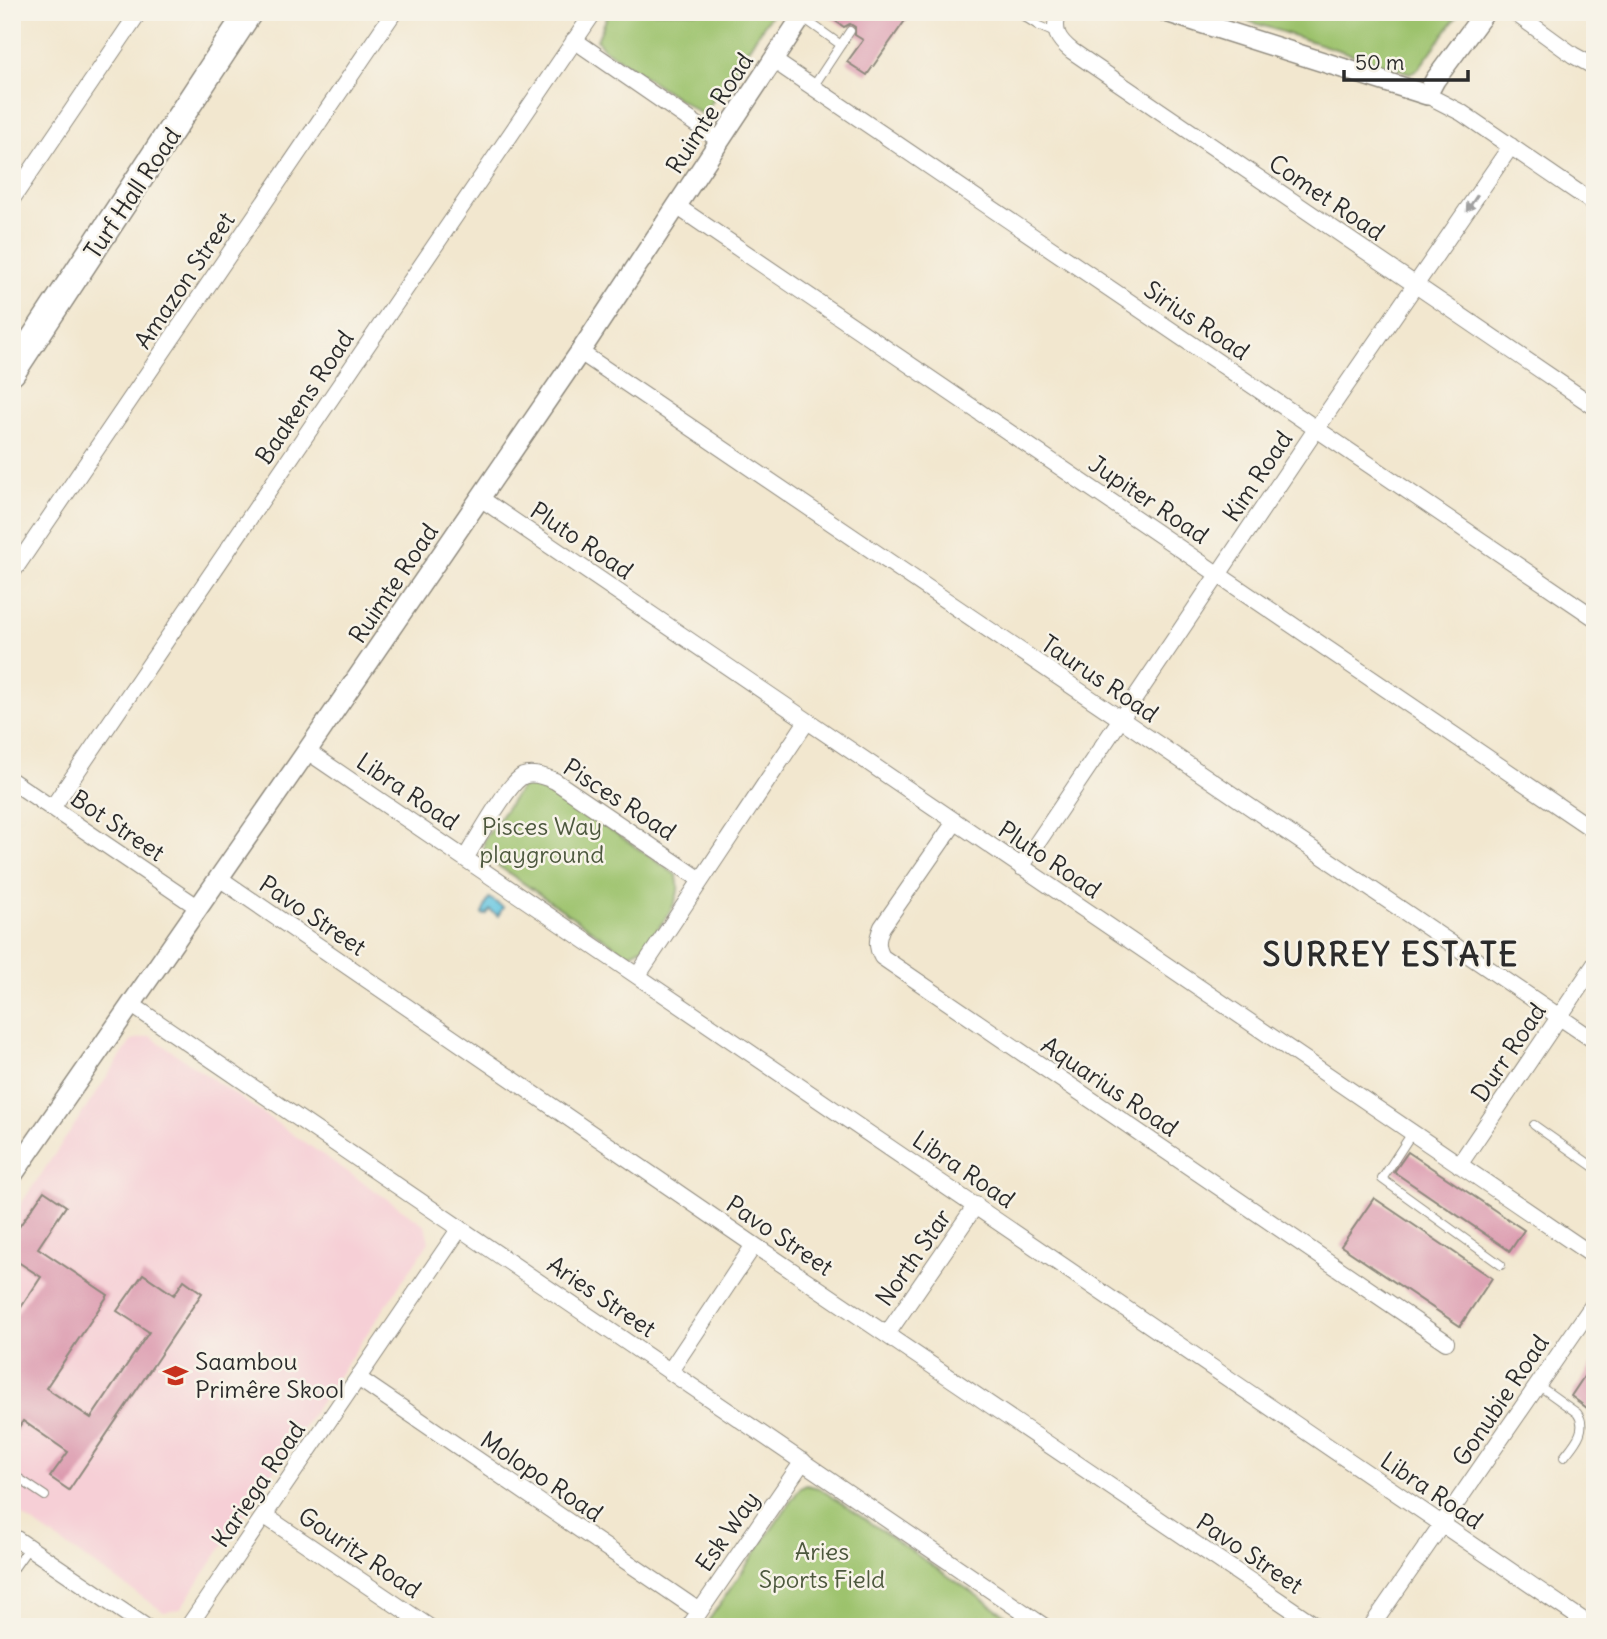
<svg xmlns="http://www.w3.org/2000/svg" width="1607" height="1639" viewBox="0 0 1607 1639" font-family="Delius,sans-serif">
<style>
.built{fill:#f6cfd6}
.green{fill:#9cc26c;stroke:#64764c;stroke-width:2}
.water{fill:#64c6e2;stroke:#487886;stroke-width:2}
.building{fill:#dc9aaf}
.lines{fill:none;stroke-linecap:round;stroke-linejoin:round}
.service-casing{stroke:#8e897d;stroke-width:10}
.minor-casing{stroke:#8e897d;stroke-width:18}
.tertiary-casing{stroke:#8e897d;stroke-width:22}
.primary-casing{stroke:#8e897d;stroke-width:29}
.service{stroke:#fff;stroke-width:8}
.minor{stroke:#fff;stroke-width:16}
.tertiary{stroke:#fff;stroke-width:19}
.primary{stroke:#fff;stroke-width:26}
.oneway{fill:#a0a0a0}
.labels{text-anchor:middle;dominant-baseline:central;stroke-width:5;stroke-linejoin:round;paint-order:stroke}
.street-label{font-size:24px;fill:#2b2b2b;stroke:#f7f3e8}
.park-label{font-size:24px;fill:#4d583e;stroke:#f7f3e8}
.poi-label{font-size:24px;fill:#2b2b2b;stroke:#f7f3e8;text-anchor:start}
.district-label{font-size:32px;font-weight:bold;letter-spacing:2px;fill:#2b2b2b;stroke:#f7f3e8}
</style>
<rect width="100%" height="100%" fill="#f7f3e8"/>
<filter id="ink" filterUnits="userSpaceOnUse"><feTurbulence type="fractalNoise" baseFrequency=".0143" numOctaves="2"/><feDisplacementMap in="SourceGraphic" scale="14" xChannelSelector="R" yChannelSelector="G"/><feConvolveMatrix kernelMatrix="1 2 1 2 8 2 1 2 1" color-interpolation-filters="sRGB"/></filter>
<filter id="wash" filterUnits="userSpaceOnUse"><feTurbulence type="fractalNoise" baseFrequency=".00686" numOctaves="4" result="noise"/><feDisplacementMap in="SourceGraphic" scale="28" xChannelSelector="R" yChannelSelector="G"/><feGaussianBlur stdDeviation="1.57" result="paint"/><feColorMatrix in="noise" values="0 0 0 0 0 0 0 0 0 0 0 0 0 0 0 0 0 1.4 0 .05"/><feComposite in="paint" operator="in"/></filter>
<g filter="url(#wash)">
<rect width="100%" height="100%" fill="#f2e7cf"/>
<path class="built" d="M150,1036L425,1225L429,1242L180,1609L164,1612L12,1509V1217L132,1040Z"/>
<path class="green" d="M609,12H773L703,115L604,49L597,40Z
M1220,12H1460L1419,68L1410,73Z
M534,783L549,787L676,875C687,900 657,928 644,947L628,955L484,856V840L520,789L526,785Z
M806,1485L819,1488L1023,1627H704L800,1488Z"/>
<path class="water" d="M489,898L503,907L498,916L490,910L486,915L482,914Z"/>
<g id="blocks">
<path class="building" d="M823,12H911L867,75L847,62L863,40L855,35V27L850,24L844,27Z
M1408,1152L1524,1230L1510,1251L1394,1172Z
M44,1191L66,1206L38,1248L108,1295L46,1388L91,1418L149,1332L117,1311L143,1274L174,1295L184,1280L202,1293L69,1490L50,1477L68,1452L23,1421L12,1437V1321L41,1277L12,1258V1237Z
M1374,1198L1492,1278L1460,1326L1341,1246Z
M1595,1360V1414L1571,1396Z"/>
</g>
</g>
<g filter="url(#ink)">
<use href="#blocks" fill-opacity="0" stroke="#8e897d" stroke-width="2"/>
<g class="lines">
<defs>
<path id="service" d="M1017,12L1039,26L1055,33
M802,17L841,45
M813,87L850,31
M1534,1125L1595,1168
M1412,1133L1382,1179L1501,1265
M1538,1385L1577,1413C1589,1429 1574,1444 1564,1457
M12,1474L45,1496
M12,1571L29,1547"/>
<path id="minor" d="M1058,12C1053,31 1057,39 1072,51L1595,407
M1514,12L1573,55L1595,67
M574,40L719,140
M773,60L1595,618
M1427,95L1462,113L1595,204
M12,199L139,12
M678,207L1595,831
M580,352L1595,1041
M480,498L1595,1257
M12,573L394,12
M307,751L1593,1627
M12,781L199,908
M52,808L594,12
M955,822L882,927C877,939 876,946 882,957L1446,1342
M466,857C476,841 508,783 523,776C533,772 546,777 555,781L701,880
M1021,867L1323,419L1511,146
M219,878L754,1245L1318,1627
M638,975L807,721
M132,1005L1045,1627
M1459,1165L1595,964
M887,1334L976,1205
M670,1371L754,1245
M358,1378L699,1611
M265,1516L429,1627
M12,1536L146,1627
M188,1627L460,1228
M689,1627L803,1461
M1371,1627L1595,1302"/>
<path id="tertiary" d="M1166,12L1427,95L1435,80L1485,12
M12,1176L307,751L580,352L805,12"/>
<path id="primary" d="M12,372L249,12"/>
</defs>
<use href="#service" class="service-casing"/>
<use href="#minor" class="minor-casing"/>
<use href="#tertiary" class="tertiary-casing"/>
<use href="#primary" class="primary-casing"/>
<use href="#service" class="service"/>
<use href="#minor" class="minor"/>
<use href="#tertiary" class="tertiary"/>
<use href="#primary" class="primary"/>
</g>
<defs><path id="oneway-solid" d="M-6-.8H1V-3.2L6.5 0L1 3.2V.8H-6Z" transform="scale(1.75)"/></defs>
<use class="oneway" href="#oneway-solid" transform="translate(1472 203) rotate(124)"/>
</g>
<defs>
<symbol id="school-bare" viewBox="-9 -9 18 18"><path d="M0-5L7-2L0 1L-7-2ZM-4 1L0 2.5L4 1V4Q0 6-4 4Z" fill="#c8321e" stroke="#f7f3e8" stroke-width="2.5" paint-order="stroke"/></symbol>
</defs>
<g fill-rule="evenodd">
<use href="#school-bare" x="158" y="1358" width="35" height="35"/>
</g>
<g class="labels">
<g class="street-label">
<text transform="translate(709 113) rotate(-57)">Ruimte Road</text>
<text transform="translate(132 193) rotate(-56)">Turf Hall Road</text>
<text transform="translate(1327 197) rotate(34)">Comet Road</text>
<text transform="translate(184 280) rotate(-56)">Amazon Street</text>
<text transform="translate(1197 320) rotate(34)">Sirius Road</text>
<text transform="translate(304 397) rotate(-56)">Baakens Road</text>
<text transform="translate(1257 476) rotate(-56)">Kim Road</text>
<text transform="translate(1149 499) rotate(34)">Jupiter Road</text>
<text transform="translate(582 540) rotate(34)">Pluto Road</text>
<text transform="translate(393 583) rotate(-56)">Ruimte Road</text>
<text transform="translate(1100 678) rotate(34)">Taurus Road</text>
<text transform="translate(408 791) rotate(34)">Libra Road</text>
<text transform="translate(620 799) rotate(33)">Pisces Road</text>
<text transform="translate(118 825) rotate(34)">Bot Street</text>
<text transform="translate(1050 859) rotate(34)">Pluto Road</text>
<text transform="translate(313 915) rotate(34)">Pavo Street</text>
<text transform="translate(1508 1052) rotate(-56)">Durr Road</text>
<text transform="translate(1110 1086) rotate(34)">Aquarius Road</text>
<text transform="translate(964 1169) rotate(34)">Libra Road</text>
<text transform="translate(780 1235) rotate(34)">Pavo Street</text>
<text transform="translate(913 1257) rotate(-55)">North Star</text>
<text transform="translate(602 1296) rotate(34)">Aries Street</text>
<text transform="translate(1500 1400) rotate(-56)">Gonubie Road</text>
<text transform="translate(542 1476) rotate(34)">Molopo Road</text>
<text transform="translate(258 1484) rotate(-56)">Kariega Road</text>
<text transform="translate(1432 1490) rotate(34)">Libra Road</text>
<text transform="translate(727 1531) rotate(-55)">Esk Way</text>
<text transform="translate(360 1552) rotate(34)">Gouritz Road</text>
<text transform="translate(1250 1553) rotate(34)">Pavo Street</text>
</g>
<g class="park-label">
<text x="542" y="826">Pisces Way<tspan x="542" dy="28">playground</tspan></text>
<text x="822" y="1551">Aries<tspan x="822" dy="28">Sports Field</tspan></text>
</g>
<g class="poi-label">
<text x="195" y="1361">Saambou<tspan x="195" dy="28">Primêre Skool</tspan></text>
</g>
<g class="district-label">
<text x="1391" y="954">SURREY ESTATE</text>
</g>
</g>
<rect width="1607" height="1639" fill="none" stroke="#f7f3e8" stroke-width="42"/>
<path d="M1344 70v10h124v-10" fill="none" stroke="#2b2b2b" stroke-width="3.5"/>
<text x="1355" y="70" font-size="21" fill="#2b2b2b" stroke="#f7f3e8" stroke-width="5" paint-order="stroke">50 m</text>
</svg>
